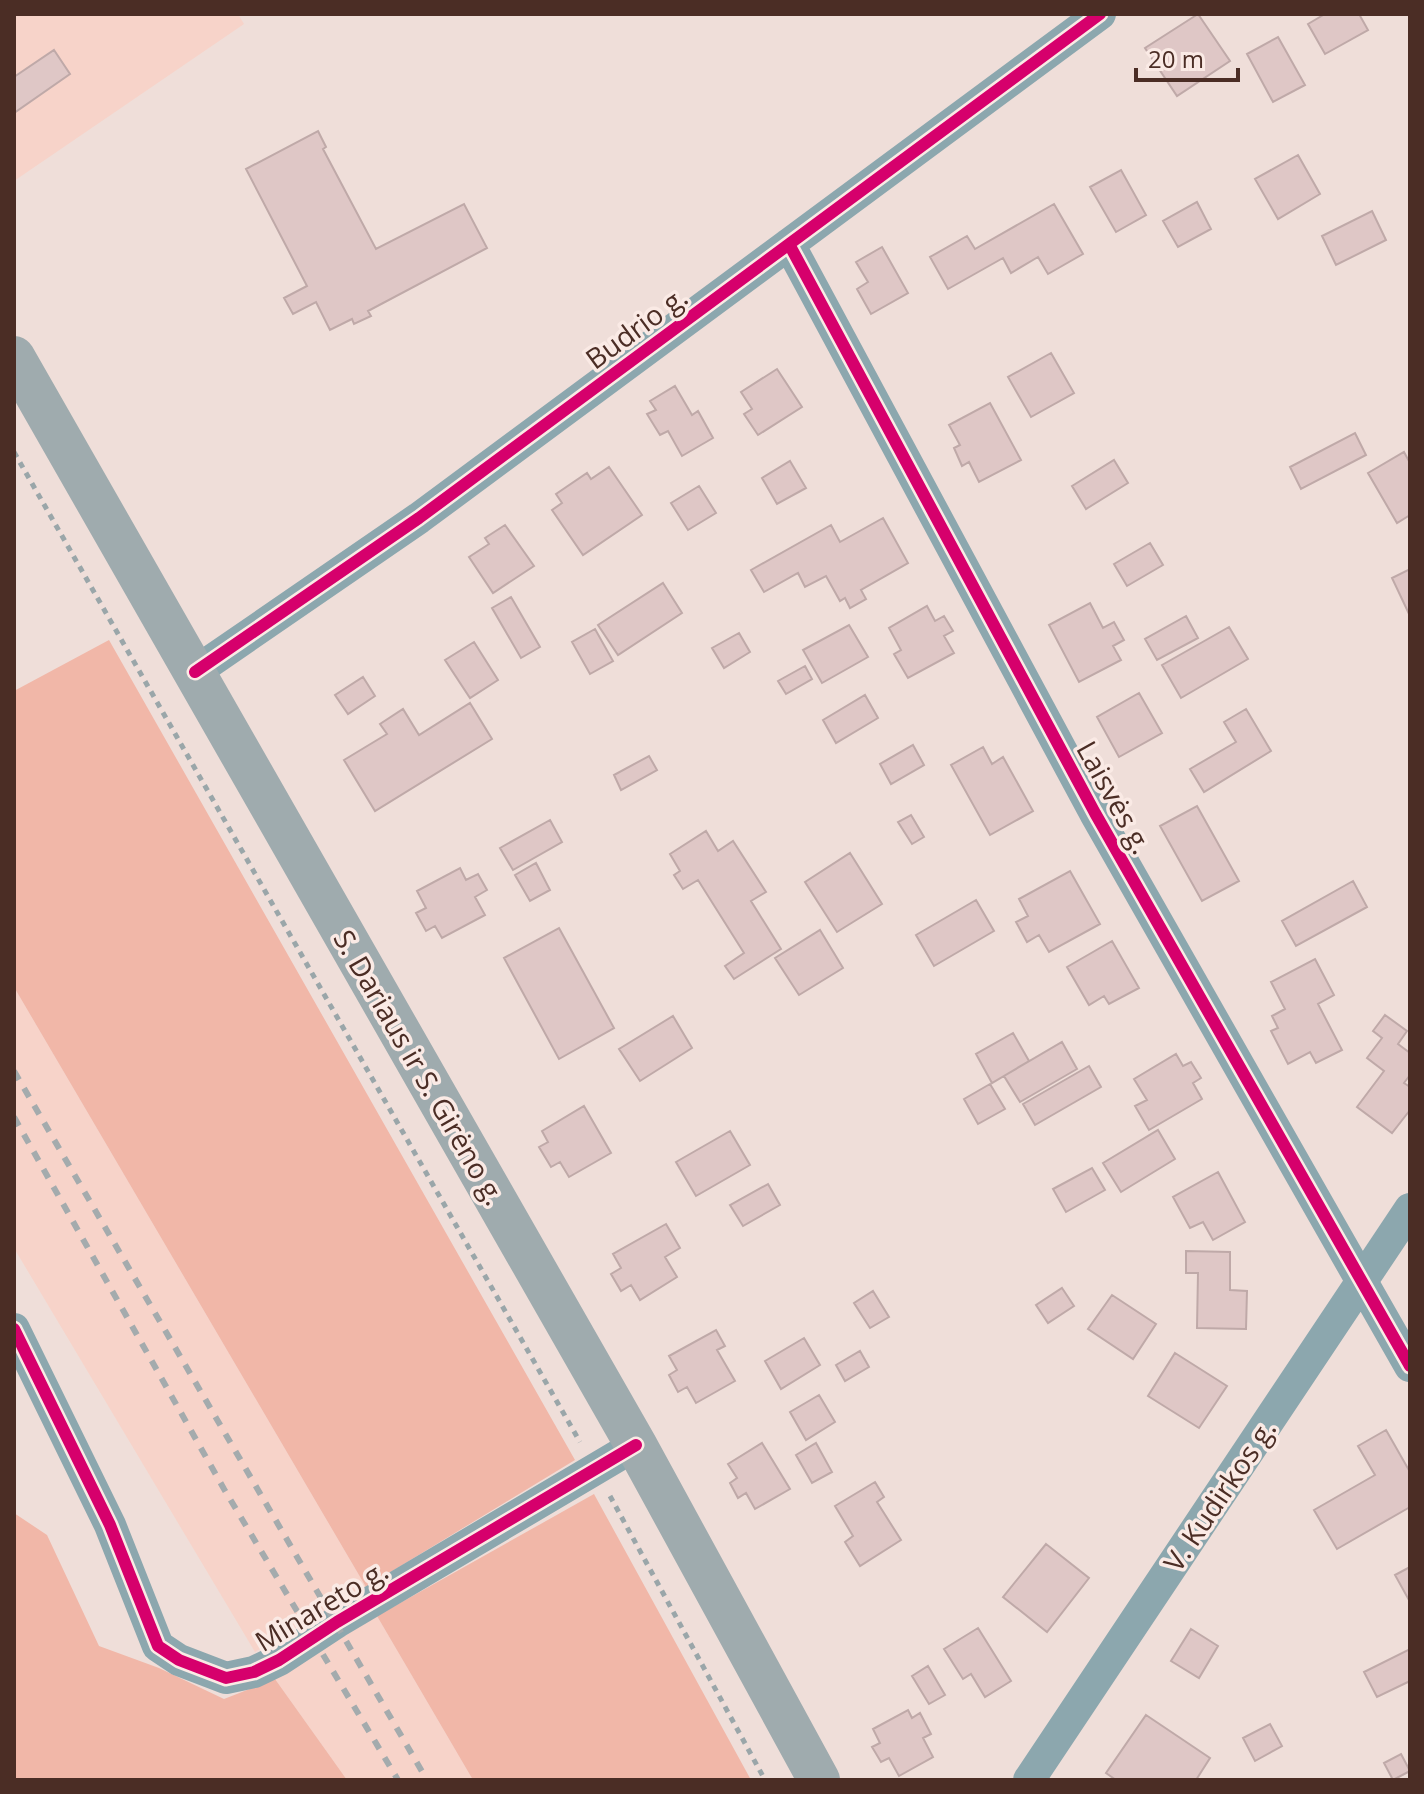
<svg xmlns="http://www.w3.org/2000/svg" width="1424" height="1794" viewBox="0 0 1424 1794" font-family="'Open Sans',sans-serif">
<style>
.built{fill:#f7d3c9}
.green{fill:#f1b7a8}
.building{fill:#dfc7c6;stroke:#bfa9a8;stroke-width:2}
.lines{fill:none;stroke-linecap:round;stroke-linejoin:round}
.path{stroke:#9aa6a9;stroke-width:5;stroke-dasharray:6 6;stroke-linecap:butt}
.minor{stroke:#8ca7ae;stroke-width:32}
.major{stroke:#9fabae;stroke-width:42}
.rail{stroke:#a4abad;stroke-width:6;stroke-dasharray:10 10;stroke-linecap:butt}
.cycleway-casing{stroke:#faeae5;stroke-width:17}
.cycleway{stroke:#d6006c;stroke-width:12}
.labels{text-anchor:middle;dominant-baseline:central;stroke-width:7;stroke-linejoin:round;paint-order:stroke}
.street-label{font-size:28px;fill:#4b2d25;stroke:#faeae5}
</style>
<rect width="100%" height="100%" fill="#efded9"/>
<path class="built" d="M14,14H238L244,24L14,181Z
M14,987L366,1587L255,1652L14,1248Z
M377,1616L473,1780H347L275,1679Z"/>
<path class="green" d="M109,640L575,1460L366,1587L14,987V691Z
M594,1494L751,1780H473L377,1616Z
M14,1513L47,1535L99,1646L159,1668L224,1699L275,1679L347,1780H14Z"/>
<path class="building" d="M1198,14L1230,61L1177,96L1145,48Z
M1325,14H1359L1368,30L1325,54L1308,24Z
M1278,37L1305,85L1273,102L1247,54Z
M54,50L70,74L14,113V77Z
M318,131L326,147L323,149L376,249L464,204L487,248L368,311L371,316L354,324L352,319L330,330L316,302L293,314L284,298L307,286L246,169Z
M1298,155L1320,194L1278,219L1255,179Z
M1121,170L1146,215L1116,232L1090,187Z
M1197,202L1211,229L1178,247L1163,221Z
M1054,204L1083,254L1048,274L1038,257L1011,273L1003,258L948,289L930,257L967,236L975,249Z
M1372,211L1386,240L1336,265L1322,236Z
M882,247L908,293L871,314L857,289L868,282L856,262Z
M1051,353L1074,393L1031,417L1008,377Z
M777,369L802,407L758,435L744,414L752,409L741,392Z
M675,386L692,415L698,411L713,438L682,456L668,431L660,435L647,414L656,410L650,401Z
M990,403L1021,460L979,482L969,462L962,466L954,448L960,445L949,425Z
M1355,433L1366,455L1301,489L1290,467Z
M1404,452L1410,463V515L1397,523L1368,473Z
M1114,460L1128,483L1086,509L1072,486Z
M790,461L806,488L777,504L762,478Z
M609,467L642,515L583,555L552,510L562,503L556,494L587,473L591,479Z
M699,486L716,513L688,530L671,503Z
M883,518L908,563L861,590L866,599L850,608L845,598L840,601L826,576L805,587L798,573L764,592L751,570L831,525L840,542Z
M505,525L534,566L493,593L469,557L489,544L485,538Z
M1150,543L1163,565L1127,586L1114,564Z
M1410,569V616L1392,578Z
M663,583L682,613L618,655L598,625Z
M511,597L540,647L521,658L492,608Z
M1090,603L1103,628L1114,622L1124,640L1113,646L1121,660L1079,682L1049,625Z
M927,606L935,621L944,616L953,631L944,636L954,653L908,678L894,654L901,650L889,628Z
M1186,616L1198,638L1157,660L1145,639Z
M849,625L868,657L822,683L803,650Z
M1229,627L1248,659L1181,698L1162,665Z
M595,629L613,661L590,674L572,642Z
M739,633L750,652L724,668L712,648Z
M474,642L498,680L470,698L445,660Z
M805,666L812,679L786,694L778,681Z
M363,677L375,696L348,714L335,695Z
M1139,693L1162,733L1119,757L1097,717Z
M865,695L878,718L836,743L823,720Z
M470,703L492,739L375,811L344,760L387,734L380,724L403,709L419,735Z
M1246,709L1271,751L1204,792L1190,769L1236,742L1224,722Z
M913,745L924,765L891,784L880,764Z
M983,747L992,764L1003,757L1033,811L990,835L951,765Z
M649,756L657,770L621,790L614,775Z
M1197,806L1239,881L1202,901L1160,826Z
M911,815L924,837L912,844L898,822Z
M550,820L562,842L513,870L500,848Z
M706,831L718,851L733,841L766,892L751,901L781,949L734,979L725,966L744,953L698,880L683,889L674,875L680,871L670,854Z
M850,853L882,904L837,932L805,882Z
M536,863L550,890L530,901L515,875Z
M460,868L466,880L478,874L487,890L475,897L485,915L442,938L435,926L426,931L416,913L426,908L417,891Z
M1070,871L1100,924L1049,952L1039,935L1027,942L1016,922L1028,916L1019,899Z
M1353,881L1367,907L1296,946L1282,921Z
M976,900L994,931L934,966L916,935Z
M559,928L614,1028L559,1059L504,958Z
M820,930L843,968L799,995L775,958Z
M1112,941L1139,988L1109,1004L1104,996L1089,1005L1067,967Z
M1315,959L1334,995L1318,1004L1342,1050L1316,1063L1310,1052L1288,1064L1271,1031L1278,1028L1272,1016L1285,1009L1271,982Z
M1385,1015L1407,1031L1398,1044L1410,1053V1075L1404,1083L1410,1087V1110L1392,1133L1357,1107L1384,1071L1367,1058L1382,1038L1373,1031Z
M673,1016L692,1048L640,1081L619,1049Z
M1013,1033L1029,1061L992,1083L976,1054Z
M1062,1042L1077,1069L1020,1102L1004,1076Z
M1176,1054L1183,1066L1191,1062L1201,1078L1193,1083L1202,1099L1149,1130L1135,1106L1147,1100L1134,1079Z
M1089,1066L1101,1087L1035,1125L1023,1104Z
M990,1084L1005,1109L978,1124L964,1099Z
M584,1106L611,1153L569,1177L560,1162L551,1167L539,1147L548,1142L542,1131Z
M1158,1130L1175,1159L1121,1192L1103,1163Z
M730,1131L750,1165L696,1196L676,1162Z
M1092,1168L1105,1190L1066,1212L1053,1189Z
M1218,1172L1245,1222L1213,1240L1203,1222L1190,1228L1173,1197Z
M768,1184L780,1205L743,1226L730,1205Z
M666,1224L680,1248L665,1257L677,1277L640,1300L631,1285L621,1291L611,1274L621,1268L613,1254Z
M1186,1251L1230,1252V1290L1247,1291L1246,1329L1197,1328L1198,1273H1186Z
M1062,1288L1074,1306L1048,1323L1036,1305Z
M873,1291L889,1317L870,1328L854,1303Z
M1112,1295L1156,1324L1133,1359L1088,1329Z
M716,1330L725,1346L717,1350L735,1381L696,1403L687,1387L678,1392L669,1375L677,1370L669,1356Z
M804,1338L820,1365L781,1389L765,1361Z
M860,1351L869,1367L845,1381L836,1365Z
M1175,1353L1227,1386L1199,1428L1148,1396Z
M819,1395L835,1422L806,1440L790,1412Z
M1386,1430L1410,1472V1507L1337,1549L1314,1510L1375,1475L1358,1446Z
M762,1443L790,1489L755,1509L746,1493L738,1498L730,1483L737,1478L728,1464Z
M816,1443L832,1472L812,1483L796,1455Z
M875,1482L884,1497L877,1502L901,1540L860,1566L845,1542L853,1536L835,1506Z
M1046,1544L1089,1578L1047,1632L1003,1597Z
M1410,1567V1602L1395,1575Z
M978,1628L1011,1681L985,1697L971,1674L963,1679L944,1649Z
M1191,1629L1218,1646L1199,1678L1171,1661Z
M1410,1649V1681L1377,1697L1364,1672Z
M928,1666L945,1695L929,1704L912,1676Z
M908,1710L912,1718L920,1713L931,1734L923,1738L933,1757L899,1776L889,1758L881,1762L872,1747L880,1743L873,1729Z
M1146,1715L1210,1758L1196,1780H1116L1106,1773Z
M1270,1724L1282,1746L1255,1761L1243,1738Z
M1401,1754L1410,1771L1393,1780L1384,1763Z"/>
<g class="lines">
<path class="path" d="M14,452L580,1442
M610,1496L765,1780"/>
<path class="minor" d="M789,244L1095,813L1410,1366
M195,672L419,518L1100,14
M14,1329L110,1525L158,1646L179,1660L226,1678L254,1672L279,1660L337,1622L636,1445
M1029,1780L1410,1209"/>
<path class="major" d="M14,357L636,1445L819,1780"/>
<path class="rail" d="M14,1071L427,1780
M14,1117L224,1489L398,1780"/>
<defs>
<path id="cycleway" d="M789,244L1095,813L1410,1366
M195,672L419,518L1100,14
M14,1329L110,1525L158,1646L179,1660L226,1678L254,1672L279,1660L337,1622L636,1445"/>
</defs>
<use href="#cycleway" class="cycleway-casing"/>
<use href="#cycleway" class="cycleway"/>
</g>
<g class="labels">
<g class="street-label">
<text transform="translate(636 327) rotate(-36)">Budrio g.</text>
<text transform="translate(1115 797) rotate(61)">Laisvės g.</text>
<text transform="translate(420 1067) rotate(60)">S. Dariaus ir S. Girėno g.</text>
<text transform="translate(1219 1495) rotate(-56)">V. Kudirkos g.</text>
<text transform="translate(321 1605) rotate(-31)">Minareto g.</text>
</g>
</g>
<rect width="1424" height="1794" fill="none" stroke="#4b2d25" stroke-width="32"/>
<path d="M1136 68v12h102v-12" fill="none" stroke="#4b2d25" stroke-width="4"/>
<text x="1148" y="68" font-size="24" fill="#4b2d25" stroke="#faeae5" stroke-width="6" paint-order="stroke">20 m</text>
</svg>
